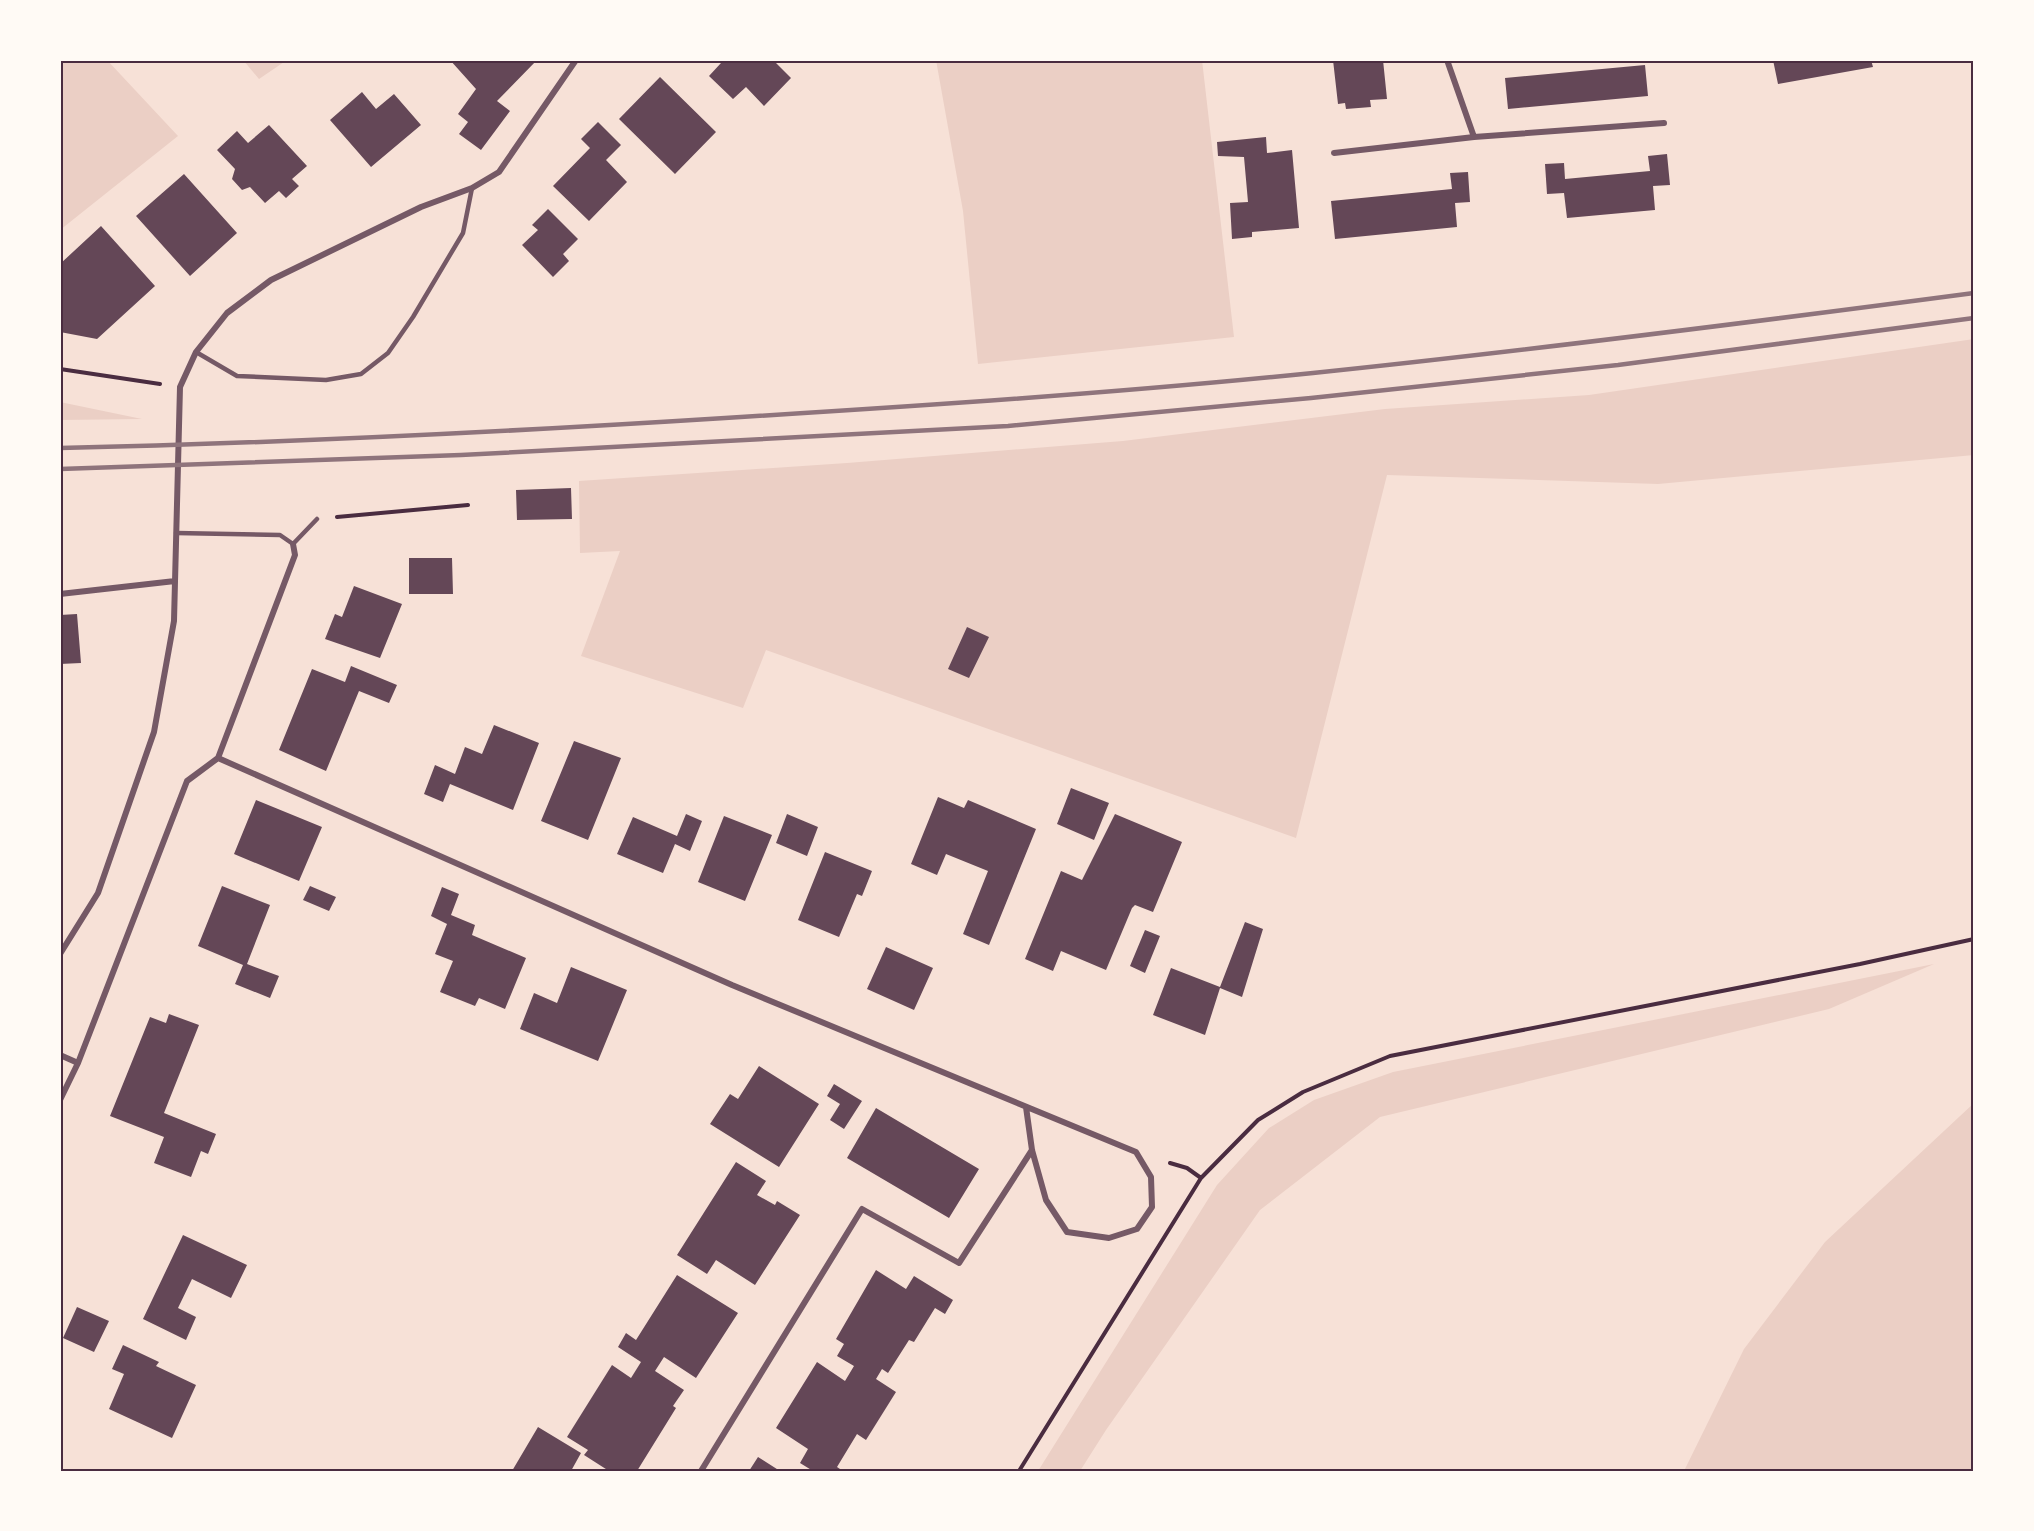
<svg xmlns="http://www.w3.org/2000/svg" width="2034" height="1531" viewBox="0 0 2034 1531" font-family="Bitter,serif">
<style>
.green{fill:#ebcfc5}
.building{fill:#644757}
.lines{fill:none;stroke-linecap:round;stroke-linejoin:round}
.path{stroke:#4a2c40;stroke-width:4}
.service{stroke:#755966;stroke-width:4.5}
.minor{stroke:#755966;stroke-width:6}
.rail{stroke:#8f747c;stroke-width:4.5}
.neatline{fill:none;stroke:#4a2c40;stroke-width:2}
</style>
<rect width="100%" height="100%" fill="#f7e1d7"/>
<path class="green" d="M60,60H107L178,136L60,230Z
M243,60H287L259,79Z
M936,60H1202L1234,337L978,364L963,211Z
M1974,339V455L1658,484L1387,475L1296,838L766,650L743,708L581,656L620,551L580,553L579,481L847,463L1123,441L1385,409L1589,395Z
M60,402L142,419L60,420Z
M1934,964L1829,1009L1380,1117L1260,1210L1106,1430L1080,1471H1038L1217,1185L1269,1128L1314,1100L1393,1072Z
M1974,1103V1471H1684L1744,1349L1825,1242Z"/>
<path class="building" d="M450,60H537L497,101L510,111L481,150L459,134L468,122L458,114L476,89Z
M718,60H777L775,62L791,78L764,106L746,87L733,99L709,76L721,63Z
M1333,60H1383L1387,99L1370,100L1371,107L1346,109L1345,103L1338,104Z
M1773,60H1871L1873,67L1778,84Z
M1645,65L1648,96L1508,109L1505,78Z
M660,77L716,132L675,174L619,119Z
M362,92L376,109L394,94L421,125L371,167L330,120Z
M598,122L621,145L606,160L627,182L589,221L553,186L590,148L581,139Z
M269,125L307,166L292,179L299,186L286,198L279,191L265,203L250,187L242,190L232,179L235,169L217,150L237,131L248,143Z
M1266,137L1267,153L1292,150L1299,228L1252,232V237L1232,239L1230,203L1248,202L1244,157L1218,156L1217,142Z
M1667,154L1670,185L1653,186L1655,210L1567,218L1564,193L1547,194L1545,164L1564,163L1565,179L1650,171L1648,156Z
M1468,172L1470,202L1455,203L1457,227L1335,239L1331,201L1452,189L1450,173Z
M184,174L237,233L190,276L136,216Z
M548,209L578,239L563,254L569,261L553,277L522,245L538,230L532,225Z
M101,226L155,286L97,339L60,332V264Z
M571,488L572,519L517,520L516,490Z
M409,558H452L453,594H409Z
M354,586L402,604L380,658L325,639L335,614L342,617Z
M77,614L81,663L60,664V615Z
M967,627L989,637L969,678L948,669Z
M351,666L397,685L389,703L359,691L326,771L279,750L312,669L345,682Z
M494,725L539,743L513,810L450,784L443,802L424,794L435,765L455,774L465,747L482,754Z
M574,741L621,758L588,840L541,821Z
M1071,788L1109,803L1094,840L1057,824Z
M938,797L964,808L968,800L1036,829L989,945L963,934L988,871L946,854L937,875L911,864Z
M256,800L322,827L299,881L234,854Z
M686,814L702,821L690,851L675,844L663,873L617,854L633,817L677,836Z
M787,814L818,827L807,856L776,843Z
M1115,814L1182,842L1153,912L1135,905L1132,908L1106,970L1061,951L1053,971L1025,959L1061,871L1082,880Z
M724,816L772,835L745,901L698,882Z
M825,852L872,871L862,896L857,894L839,937L798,920Z
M222,886L270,905L247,964L279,976L270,998L235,984L243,965L198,946Z
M310,886L336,897L329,911L303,900Z
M442,887L459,894L451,915L475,925L472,935L526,958L505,1009L479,998L475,1006L440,992L453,961L435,954L447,924L431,916Z
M1245,922L1263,929L1242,997L1220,988L1205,1035L1153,1015L1171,968L1220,987Z
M1145,930L1160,936L1145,973L1130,966Z
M886,947L933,968L914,1010L867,989Z
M571,967L627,990L598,1061L520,1029L534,993L557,1003Z
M169,1014L199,1025L164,1113L216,1134L208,1154L201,1151L191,1177L154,1163L164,1137L110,1116L150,1017L166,1023Z
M759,1066L819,1104L779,1167L710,1124L730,1094L738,1099Z
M834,1084L862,1101L844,1129L830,1120L840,1104L827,1096Z
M876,1108L979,1169L949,1218L847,1158Z
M736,1162L766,1181L757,1195L775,1205L777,1201L800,1215L755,1285L716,1260L707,1274L677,1255Z
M183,1235L247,1265L231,1298L192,1279L178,1308L196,1317L186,1340L143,1319Z
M876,1270L906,1289L914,1276L953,1300L945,1314L935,1308L914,1342L909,1340L888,1373L882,1369L876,1379L896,1392L866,1440L857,1434L837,1467L843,1471H813L800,1463L808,1449L776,1428L817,1362L845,1381L854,1366L837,1356L844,1344L836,1339Z
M677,1275L738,1313L696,1378L664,1357L655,1371L684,1390L673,1406L676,1408L637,1471H609L584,1455L588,1450L567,1437L612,1365L631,1378L641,1362L618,1347L626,1333L636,1340Z
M77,1307L109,1321L94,1352L63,1338Z
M123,1345L159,1362L156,1366L196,1385L172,1438L109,1409L124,1374L112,1369Z
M538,1427L581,1453L571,1471H512Z
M758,1457L780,1471H749Z"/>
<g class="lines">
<path class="path" d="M60,369L160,384
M337,517L468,505
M1170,1163L1187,1168L1201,1178
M1019,1471L1201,1178L1258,1120L1303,1092L1390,1056L1860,964L1974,939"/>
<path class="service" d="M196,352L237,376L326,380L361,374L388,353L413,317L463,233L472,188
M176,533L280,535L293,544L317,519"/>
<path class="minor" d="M1447,60L1474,137L1664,123
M1334,153L1474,137
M60,594L175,581
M218,758L732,985L1136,1152L1151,1177L1152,1207L1137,1229L1109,1238L1067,1232L1046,1200L1032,1150L1026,1107
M60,954L98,893L154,732L174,621L180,387L196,352L227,313L271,280L421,207L472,188L499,172L576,60
M60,1055L78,1063
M60,1100L78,1063L187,781L218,758L295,555L293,544
M60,1209V1227
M701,1471L862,1209L959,1263L1032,1150"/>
<path class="rail" d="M60,448C282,443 504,432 725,418C921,406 1117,393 1313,373C1534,350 1754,322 1974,293
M60,469L461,455L1008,426L1311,398L1618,365L1974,318"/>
</g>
<rect width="2034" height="1531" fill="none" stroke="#fffaf5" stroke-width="123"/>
<rect x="62" y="62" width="1910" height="1408" class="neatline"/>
</svg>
